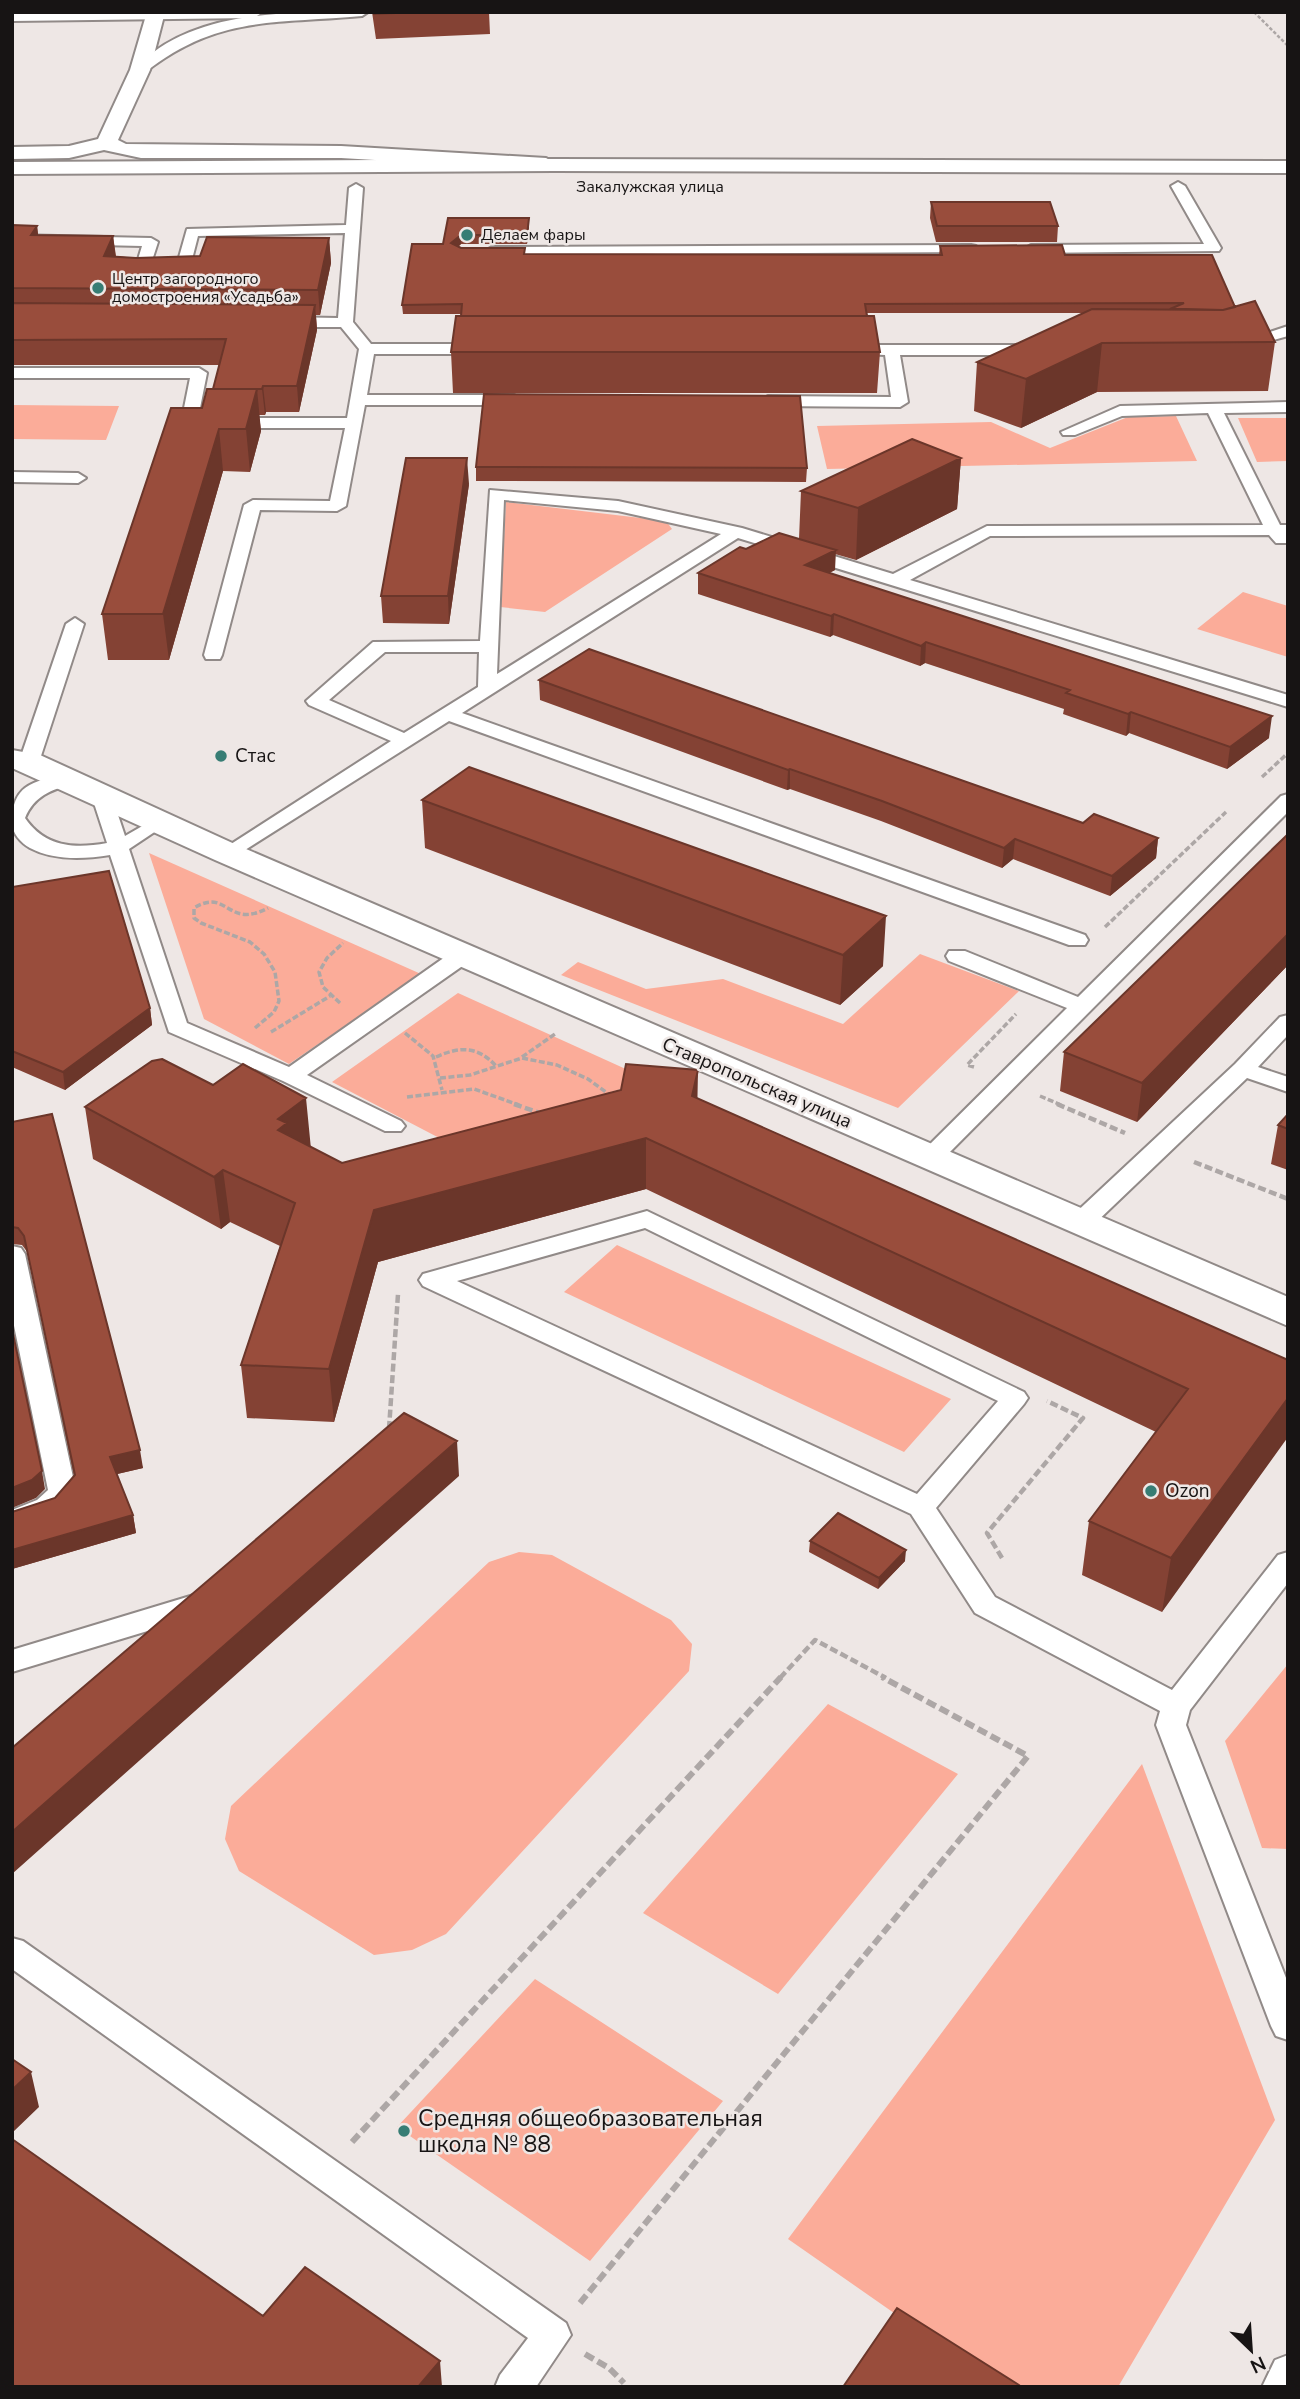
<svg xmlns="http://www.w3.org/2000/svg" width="1300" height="2399" viewBox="0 0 1300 2399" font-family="'Nunito Sans',sans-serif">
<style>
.green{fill:#fbac99}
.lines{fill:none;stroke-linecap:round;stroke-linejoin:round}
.service-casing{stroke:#918a88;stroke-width:4}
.minor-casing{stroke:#918a88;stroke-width:4}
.tertiary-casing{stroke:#918a88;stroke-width:4}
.trunk-casing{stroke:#918a88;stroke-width:4}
.path-far3{stroke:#ada7a6;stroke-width:2.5;stroke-dasharray:3.5 2;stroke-linecap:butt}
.path-far2{stroke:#ada7a6;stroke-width:3.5;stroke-dasharray:6 2.5;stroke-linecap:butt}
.path-far1{stroke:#ada7a6;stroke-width:4.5;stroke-dasharray:8 3.5;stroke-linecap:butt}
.path{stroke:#ada7a6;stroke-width:6;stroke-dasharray:10 4.5;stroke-linecap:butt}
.service{fill:#fff;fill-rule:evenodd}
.minor{fill:#fff;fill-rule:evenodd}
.tertiary{fill:#fff;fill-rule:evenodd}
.trunk{fill:#fff;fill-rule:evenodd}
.wall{fill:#844234}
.shaded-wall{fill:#6b362a}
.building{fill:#994d3c;stroke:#6b362a;stroke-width:2}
.poi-dot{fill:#377d74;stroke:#eee7e5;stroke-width:2.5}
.labels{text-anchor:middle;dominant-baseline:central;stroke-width:5;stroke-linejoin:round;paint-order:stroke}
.far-street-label{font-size:16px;fill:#171414;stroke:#eee7e5}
.far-poi-label{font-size:16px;fill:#171414;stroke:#eee7e5;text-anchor:start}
.poi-label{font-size:19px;fill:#171414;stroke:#eee7e5;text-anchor:start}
.street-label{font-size:19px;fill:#171414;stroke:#eee7e5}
.near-poi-label{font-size:23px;fill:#171414;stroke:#eee7e5;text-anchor:start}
</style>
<rect width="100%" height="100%" fill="#eee7e5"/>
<path class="green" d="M12,405L119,406L106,440L12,439Z
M1176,416L1197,461L827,469L817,426L991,422L1050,448L1128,417Z
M1238,418H1288V461L1257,462Z
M506,502L666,521L672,529L545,612L500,607Z
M1243,592L1288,606V657L1197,629Z
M149,853L421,974L289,1064L204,1019Z
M920,954L1019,991L898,1108L561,975L578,962L646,989L723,979L843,1024Z
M458,993L650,1080L447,1142L332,1082Z
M617,1245L951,1399L904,1452L564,1292Z
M519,1552L552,1555L671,1620L692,1644L689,1671L446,1934L412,1950L374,1955L239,1871L225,1839L231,1806L489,1562Z
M1288,1664V1849L1262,1848L1225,1741Z
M828,1704L958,1774L778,1994L643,1913Z
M1142,1764L1275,2120L1118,2387H1000L788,2239Z
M535,1979L723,2101L590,2261L397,2127Z"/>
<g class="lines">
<defs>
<path id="service" d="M368,12L362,16C275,24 217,15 144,73L134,70C189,8 292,12 368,12Z
M1178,182L1185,186L1221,248L1219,251L1031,253L1024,249L1031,245L1204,244L1171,186Z
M356,184L363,188L353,322L371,344H485L493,349L485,354H374L367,395H514L522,400L514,405H365L346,506L337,511L260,510L222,655L220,659H206L204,655L244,505L253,500L330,501L345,428H189L181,423L190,378H12V368H199L207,373L198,418H347L359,349L341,327H283L275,322L283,317L338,318L345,233L198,236L188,275L181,279L174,275L187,229L346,225L349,188Z
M12,235L151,238L158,242L147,276L140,280L133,276L142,246L12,243Z
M971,245L976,246V252L492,255L485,251L492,247Z
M1288,326V336L1241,349L1233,344Z
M846,345H1034L1042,350L1034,355H900L908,402L900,407L768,406L760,401L768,396L891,397L885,355L841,353V347Z
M1288,402V412L1224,413L1280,525H1288V543H1276L1269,535L990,536L910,580L1288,695V707L738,538L462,713L1085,935L1088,940L1085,945H1069L449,721L234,857H220L217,853L391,741L309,705L306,701L373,642L480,641L490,490L618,501L742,528L893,574L987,526L1263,525L1208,413L1122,416L1075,435H1063L1061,432L1120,406ZM504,500L618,511L721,534L497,674ZM385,652H479L478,687L404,733L329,700Z
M12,472L78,473L86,478L78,483L12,482Z
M75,618L84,624L39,762L36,766H22L19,762L66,624Z
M65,774L75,780L72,784C51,790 34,796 25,818C45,847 74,849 107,843L92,797L102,791L112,797L125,836L158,817L168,823L129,849L187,1023L289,1067L455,950H471L474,955L471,960L307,1075L401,1121L405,1126L401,1131H385L283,1081L169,1032L110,855C85,859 54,861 30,848C21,843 12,833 12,823C12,785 32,782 65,774Z
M1288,794V812L939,1163H921L918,1158L921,1153L1067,1008L949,961L946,956L949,951H965L1078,997L1281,796Z
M1288,1015V1035L1258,1067L1288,1077V1092L1247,1078L1089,1229H1071L1068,1223L1071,1217L1235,1064L1280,1017Z
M647,1211L1024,1392L1028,1398L1024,1404L936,1508L995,1597L1172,1690L1278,1555L1288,1552V1583L1190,1710L1186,1725L1288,1983V2040L1276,2036L1271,2026L1156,1725L1160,1711L975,1613L911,1514L423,1286L419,1280L423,1274ZM645,1228L998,1401L917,1494L457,1281Z
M12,1246L21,1248L25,1254L76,1491L57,1514L12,1530V1510L37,1500L48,1490L12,1316Z
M197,1594L207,1597L211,1605L207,1613L12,1672V1650Z
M12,1938L23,1941L566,2323L571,2335L536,2387H495L500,2375L528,2338L12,1969Z
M1288,2355V2387H1262L1275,2360Z"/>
<path id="minor" d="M147,12H165L150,70L118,140L126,144L341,146L546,158L557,164L546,170L341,158H141L104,150L69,158L12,159V147L69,146L98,139L130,70Z
M12,750L40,755L239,846L1288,1297V1326L215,860L12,768Z"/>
<path id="tertiary" d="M12,12H263L254,18L12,21Z"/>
<path id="trunk" d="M554,159L1288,161V173L554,171L12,174V162Z"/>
</defs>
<use href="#service" class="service-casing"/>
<use href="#minor" class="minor-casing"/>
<use href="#tertiary" class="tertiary-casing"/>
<use href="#trunk" class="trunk-casing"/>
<path class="path-far3" d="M1254,12L1288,46"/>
<path class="path-far2" d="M1262,777L1288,753
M1105,927L1226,812
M340,1003L323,987L319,972L327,958L343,943
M255,1028L274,1012L279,1001L275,972L264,954L250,942L201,923L194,918V908C228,887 227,930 268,908
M271,1032L330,996
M405,1033L433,1056L442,1090
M436,1057C460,1046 478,1046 496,1066
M522,1057L555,1034
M974,1067L967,1065L1016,1014
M440,1078L470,1075L522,1058L557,1065L588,1079L610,1095
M1040,1096L1061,1105
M407,1097L474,1089L519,1105"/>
<path class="path-far1" d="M514,1104L540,1113
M1057,1104L1125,1133
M1194,1162L1288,1199
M389,1429L398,1294
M1002,1558L987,1533L1083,1418L1047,1401
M780,1678L815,1640L886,1678"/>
<path class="path" d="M352,2142L781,1677
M580,2303L1028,1756L882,1677
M585,2354L609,2368L624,2383"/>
<use href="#service" class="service"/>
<use href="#minor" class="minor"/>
<use href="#tertiary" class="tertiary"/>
<use href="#trunk" class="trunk"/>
</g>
<path class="wall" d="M372,12H489L490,34L376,39Z
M931,202L1058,226L1057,242H936L930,218Z
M448,218L529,227L527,244H461L458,247L461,248L525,254L939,255L940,246L1065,255L1235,307L1275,342L1268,391L1097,392L1021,428L974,411L977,362L1085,313H867L880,352L877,393H453L451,352L461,314H403L402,305L443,244Z
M12,225L37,226L38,235L113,236L116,256L136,258L200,256L329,238L331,263L320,315H316L317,330L299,412H266L265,415H259L261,431L250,472L223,471L169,660H108L102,614L202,408L213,389L219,365H12Z
M961,458L957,509L856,560L835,554V570L829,573L1269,738L1227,769L1129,733L1126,736L1063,714L1064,709L925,663L920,666L833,635L830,637L698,594V573L746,549L799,539L801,491Z
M476,467L807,468L806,482L476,481Z
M469,484L449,624L383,623L381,596Z
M539,680L1083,823L1158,838L1156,858L1110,896L1013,859L1002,868L881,821L790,789L787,790L540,700Z
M422,800L883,966L840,1005L425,848Z
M1288,834V965L1137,1122L1060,1091L1064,1052Z
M12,887L150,1008L152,1025L65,1090L12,1067Z
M213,1085L311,1147L342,1163L697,1098L1288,1360L1162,1612L1082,1575L1089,1521L1156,1432L646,1189L378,1262L334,1422L247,1418L241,1365L280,1246L230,1222L221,1229L93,1159L85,1107Z
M1288,1114V1170L1271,1164L1278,1125Z
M12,1122L143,1468L117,1474L133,1515L136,1533L12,1569V1512L55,1498L74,1475L28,1253L22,1245L12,1244Z
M810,1541L905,1561L878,1589L809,1552Z"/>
<path class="shaded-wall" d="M529,218V227L527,244V235Z
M37,226L40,250L31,235Z
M461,235V244L452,252L451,243Z
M113,236L116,260L104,256Z
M329,238L331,263L320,315L318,290Z
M315,305L317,330L299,412L297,386Z
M1102,343L1097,392L1021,428L1026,379Z
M263,386L266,412L265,415L262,389Z
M257,389L261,431L250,472L246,429Z
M219,429L223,471L169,660L163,614Z
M467,458L469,484L449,624L448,596Z
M961,458L957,509L856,560L858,508Z
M836,550L835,570L804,586L805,565Z
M834,614L833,635L830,637L831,616Z
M926,642L925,663L920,666L921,646Z
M1131,712L1129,733L1126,736L1128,714Z
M1272,716L1269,738L1227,769L1230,747Z
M790,769V789L787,790L788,770Z
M1158,838L1156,858L1110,896L1112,876Z
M1015,839L1013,859L1002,868L1004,848Z
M886,916L883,966L840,1005L843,955Z
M1288,934V965L1137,1122L1142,1083Z
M150,1008L152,1025L65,1090L63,1072Z
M698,1070L697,1121L692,1096Z
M306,1098L311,1149L278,1130V1119Z
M646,1138V1189L378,1262L334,1422L329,1369L374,1210Z
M223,1170L230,1222L221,1229L214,1177Z
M1288,1398V1437L1162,1612L1171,1558Z
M457,1441L459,1476L12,1874V1832Z
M140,1450L143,1468L113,1475L110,1457Z
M42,1471L45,1489L36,1498L12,1508V1488Z
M133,1515L136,1533L12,1569V1550Z
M906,1550L905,1561L878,1589L879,1578Z
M31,2072L39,2107L12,2133V2090Z
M440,2361L442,2387H418Z"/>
<path class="building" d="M374,12H417L374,14Z
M931,202H1050L1058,226H937Z
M448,218H529L527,235H461L451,243L461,248H525L524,254L942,255L940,246L1062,245L1065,255H1212L1235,307L1223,310L1170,309L1184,303L865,304L867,316H461L462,304L402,305L412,244H443Z
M12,225L37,226L31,235L113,236L104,256L136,258L200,256L207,237L329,238L318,290L12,288Z
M1255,301L1275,342L1102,343L1026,379L977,362L1092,309L1223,310Z
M12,303L315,305L297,386H263L262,389H213L226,339L12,340Z
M456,316H874L880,352H451Z
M207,389H257L246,429H219L163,614H102L171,408H202Z
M484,394L800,396L807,468L476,467Z
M912,439L961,458L858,508L801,491Z
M406,458H467L448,596H381Z
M779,533L836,550L805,565L1272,716L1230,747L1131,712L1128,714L1066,693L1070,690L926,642L921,646L834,614L831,616L698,573L740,547L746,549Z
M589,649L1083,823L1094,814L1158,838L1112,876L1015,839L1004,848L882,801L790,769L788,770L539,680Z
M469,767L886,916L843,955L422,800Z
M1288,834V934L1142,1083L1064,1052Z
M109,871L150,1008L63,1072L12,1051V887Z
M162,1059L213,1085L243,1064L306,1098L278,1119L287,1123L278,1130L342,1163L621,1090L626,1064L698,1070L692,1096L1288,1360V1398L1171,1558L1089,1521L1188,1389L646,1138L374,1210L329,1369L241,1365L295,1203L223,1170L214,1177L85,1107L152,1061Z
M52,1114L140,1450L110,1457L133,1515L12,1550V1512L55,1498L75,1475L24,1236L18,1228L12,1227V1122Z
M1288,1114V1129L1278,1125Z
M12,1329L42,1471L32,1480L12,1488Z
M404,1413L457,1441L12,1832V1748Z
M838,1513L906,1550L879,1578L810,1541Z
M12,2059L31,2072L12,2090Z
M12,2139L263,2316L305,2267L440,2361L418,2387H12Z
M897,2308L1019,2385L1018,2387H843Z"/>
<g class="poi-dot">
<circle cx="467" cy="235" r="7"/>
<circle cx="98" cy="288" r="7"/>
<circle cx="221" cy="756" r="7"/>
<circle cx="1151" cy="1491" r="7"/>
<circle cx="404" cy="2131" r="7"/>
</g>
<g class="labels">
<g class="far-street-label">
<text x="650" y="187">Закалужская улица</text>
</g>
<g class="far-poi-label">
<text x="481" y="235">Делаем фары</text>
<text x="112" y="279">Центр загородного<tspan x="112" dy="18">домостроения «Усадьба»</tspan></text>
</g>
<g class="poi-label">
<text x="235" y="756">Стас</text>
<text x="1165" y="1491">Ozon</text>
</g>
<g class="street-label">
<text transform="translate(757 1083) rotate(23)">Ставропольская улица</text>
</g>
<g class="near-poi-label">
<text x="418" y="2118">Средняя общеобразовательная<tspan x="418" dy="26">школа № 88</tspan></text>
</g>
</g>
<rect width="1300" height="2399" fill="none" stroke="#171414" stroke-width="28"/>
<g transform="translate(1251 2350) rotate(155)" stroke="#eee7e5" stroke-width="5" paint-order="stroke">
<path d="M0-5L12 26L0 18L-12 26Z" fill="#171414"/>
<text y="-10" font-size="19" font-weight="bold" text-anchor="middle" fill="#171414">N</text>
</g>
</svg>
